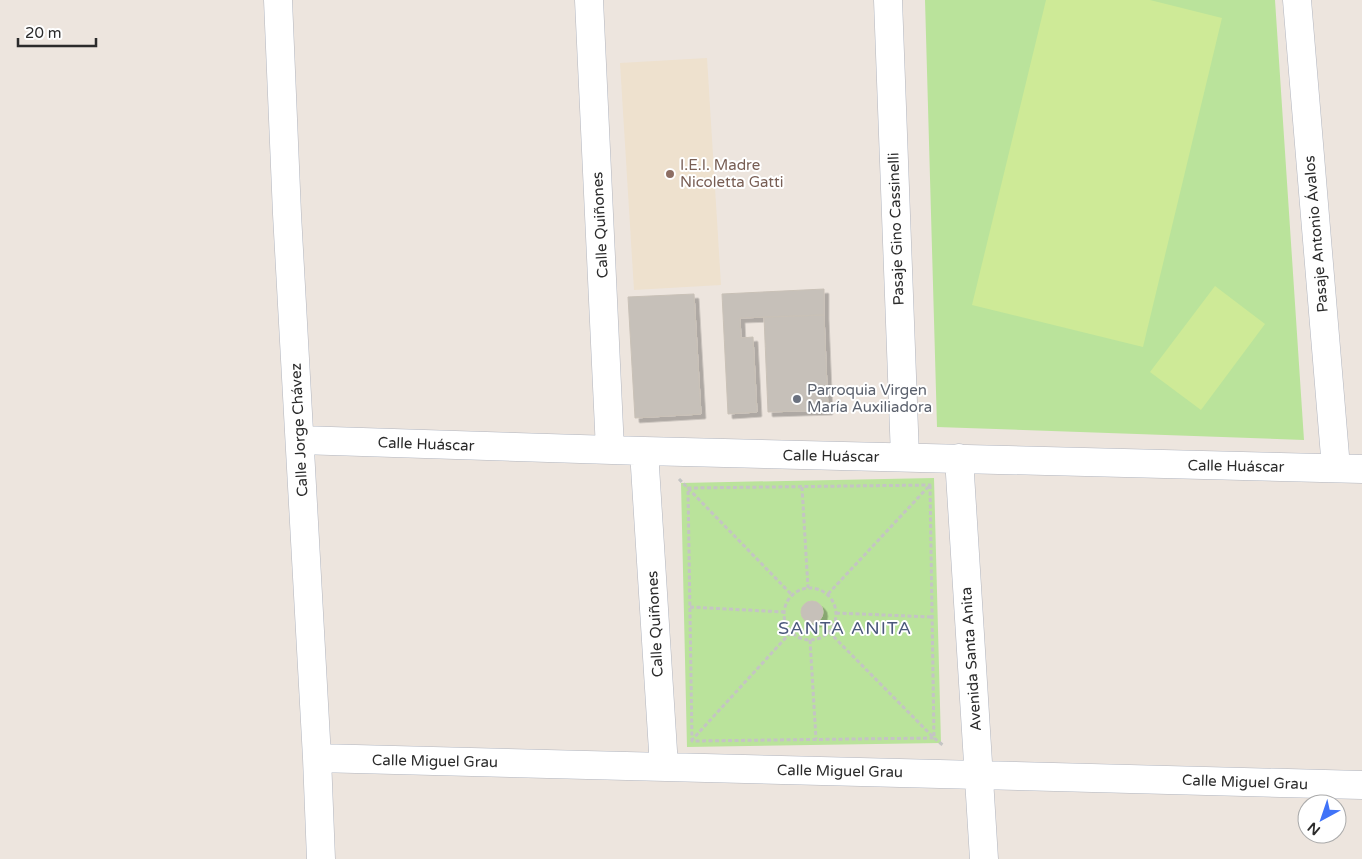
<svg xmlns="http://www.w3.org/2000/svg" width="1362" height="859" viewBox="0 0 1362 859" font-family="'Varela Round',sans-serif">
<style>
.education{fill:#eee1ce}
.green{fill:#bae39b}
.pitch{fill:#ceea97}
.building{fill:#c6c0b9;stroke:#c9c1b7;filter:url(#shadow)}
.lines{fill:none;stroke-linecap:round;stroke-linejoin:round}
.minor-casing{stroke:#b1b5bf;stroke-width:29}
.path{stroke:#c4c4c4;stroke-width:3;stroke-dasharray:4 2.5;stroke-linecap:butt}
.minor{stroke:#fff;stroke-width:28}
.education-dot{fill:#8d6e63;stroke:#fff;stroke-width:2}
.worship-dot{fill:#6b7280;stroke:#fff;stroke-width:2}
.labels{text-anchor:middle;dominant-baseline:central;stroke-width:4;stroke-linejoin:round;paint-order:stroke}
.education-label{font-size:15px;fill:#785e54;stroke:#fff;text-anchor:start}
.street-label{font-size:15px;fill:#2b2b2b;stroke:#fff}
.worship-label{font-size:15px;fill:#5b616d;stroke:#fff;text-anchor:start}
.quarter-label{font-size:18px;letter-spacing:1px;fill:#4c597c;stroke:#fff}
</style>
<defs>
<filter id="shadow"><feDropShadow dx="4.5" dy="4.5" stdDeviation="0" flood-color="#0004"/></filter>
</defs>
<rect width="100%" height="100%" fill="#ede5de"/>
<path class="education" d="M707,58L721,285L634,290L620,63Z"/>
<path class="green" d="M925,0H1275L1304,440L937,427Z
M934,478L941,743L687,747L681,483Z"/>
<path class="pitch" d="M1046,0H1150L1222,18L1143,347L972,305Z
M1215,286L1265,324L1201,410L1150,372Z"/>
<path class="building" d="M824,289V315L740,318L741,338L753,337L757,412L728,414L722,294Z
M694,294L701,414L635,418L628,297Z
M824,315L828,410L768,412L764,317Z
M801 612a11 11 0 1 1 22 0a11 11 0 1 1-22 0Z"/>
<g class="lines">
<defs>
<path id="minor" d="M278,0L287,214L317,758L321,859
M589,0L610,450
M888,0L905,457
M1297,0L1336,468
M300,440L644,451L1362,469
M644,451L664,767
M959,458L984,859
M317,758L1362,785"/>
</defs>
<use href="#minor" class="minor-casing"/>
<path class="path" d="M679,479L792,595
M930,485L934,738L692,741L688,488Z
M802,487L808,588
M784 614a26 26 0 1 1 52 0a26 26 0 1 1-52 0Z
M828,594L930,485
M690,607L784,612
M836,613L932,617
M829,632L934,738L944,746
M810,640L816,739
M691,741L791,632"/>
<use href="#minor" class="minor"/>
</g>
<circle class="education-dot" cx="670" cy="174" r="5"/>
<circle class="worship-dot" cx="797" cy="399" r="5"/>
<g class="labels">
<g class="education-label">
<text x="680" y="165">I.E.I. Madre<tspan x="680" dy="17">Nicoletta Gatti</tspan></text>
</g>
<g class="street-label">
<text transform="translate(600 225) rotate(-93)">Calle Quiñones</text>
<text transform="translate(896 229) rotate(-92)">Pasaje Gino Cassinelli</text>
<text transform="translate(1316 234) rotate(-95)">Pasaje Antonio Ávalos</text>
<text transform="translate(299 430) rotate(-93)">Calle Jorge Chávez</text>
<text transform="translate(426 444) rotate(2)">Calle Huáscar</text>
<text transform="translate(831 456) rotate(1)">Calle Huáscar</text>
<text transform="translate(1236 466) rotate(1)">Calle Huáscar</text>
<text transform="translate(655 624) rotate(-93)">Calle Quiñones</text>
<text transform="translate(971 659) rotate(-94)">Avenida Santa Anita</text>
<text transform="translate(435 761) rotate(1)">Calle Miguel Grau</text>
<text transform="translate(840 771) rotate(1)">Calle Miguel Grau</text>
<text transform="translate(1245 782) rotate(2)">Calle Miguel Grau</text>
</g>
<g class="worship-label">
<text x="807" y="390">Parroquia Virgen<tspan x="807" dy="17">María Auxiliadora</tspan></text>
</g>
<g class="quarter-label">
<text x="845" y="628">SANTA ANITA</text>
</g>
</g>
<g transform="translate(1322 819) rotate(220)"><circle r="24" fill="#ffffff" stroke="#aaaaaa"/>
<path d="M0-4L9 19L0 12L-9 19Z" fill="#4073f8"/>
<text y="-8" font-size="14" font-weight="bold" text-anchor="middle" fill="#2b2b2b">N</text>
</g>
<path d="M18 38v8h78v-8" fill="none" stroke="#2b2b2b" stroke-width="2.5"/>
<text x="25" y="38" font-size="15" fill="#2b2b2b" stroke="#ffffff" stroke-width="4" paint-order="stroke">20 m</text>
</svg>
